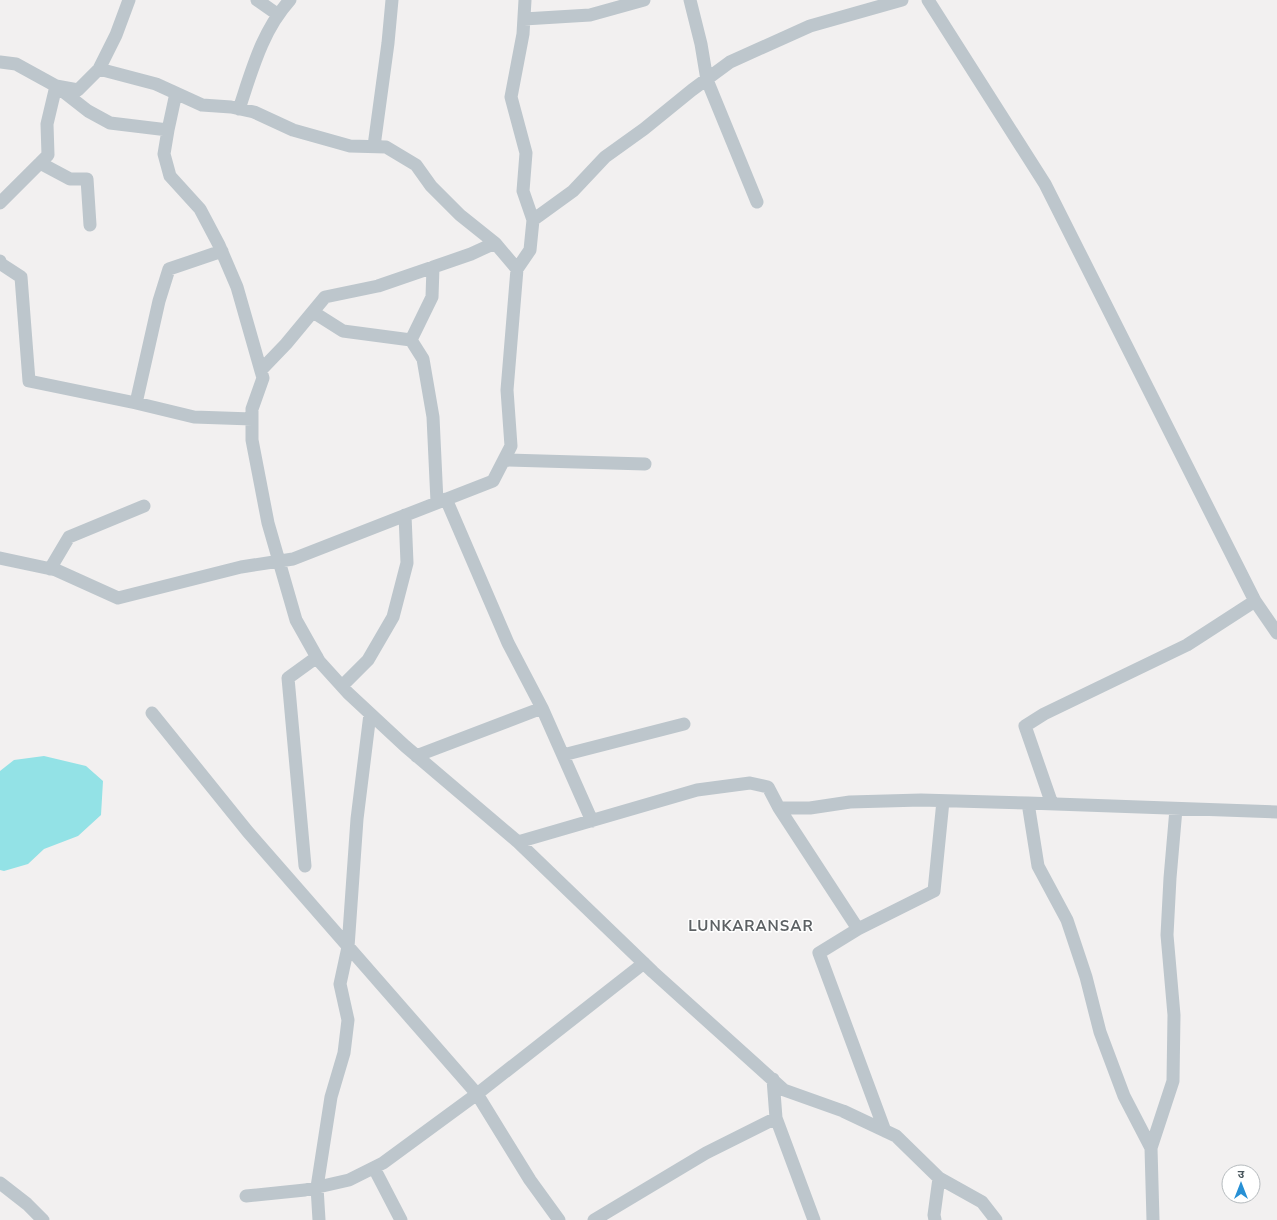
<svg xmlns="http://www.w3.org/2000/svg" width="1277" height="1220" viewBox="0 0 1277 1220" font-family="'Nunito Sans','Noto Sans Devanagari',sans-serif">
<style>
.water{fill:#93e2e6}
.lines{fill:none;stroke-linecap:round;stroke-linejoin:round}
.minor{stroke:#bdc6cc;stroke-width:13}
.labels{text-anchor:middle;dominant-baseline:central;stroke-width:3;stroke-linejoin:round;paint-order:stroke}
.district-label{font-size:15px;font-weight:bold;letter-spacing:1px;fill:#5d6164;stroke:#fff}
</style>
<rect width="100%" height="100%" fill="#f2f0f0"/>
<path class="water" d="M44,756L86,766L103,781L101,815L78,836L44,849L28,864L4,871L0,870V771L14,760Z"/>
<g class="lines">
<path class="minor" d="M257,0L277,14
M525,0L523,34L511,97L526,153L523,191L533,220
M690,0L701,44L707,80L757,202
M928,0L1045,184L1255,601L1277,633
M524,19L590,15L644,0
M0,62L16,64L56,86L78,90L99,69L156,84L202,105L231,107L254,112L293,130L350,146L386,147L416,165L431,186L460,215L495,243L517,269L507,390L511,446L493,481L293,559L241,567L118,598L56,570L0,558
M99,69L116,35L129,0
M239,109C252,70 262,31 290,0
M168,130L176,93
M374,146L388,43L392,0
M40,163L70,179H87L90,225
M0,203L48,155L47,124L56,86L88,111L110,123L168,130L164,154L170,176L200,209L219,245L237,287L263,378L252,409V440L268,523L296,620L319,661L348,693L405,746L518,842L653,972L784,1090L843,1111L896,1136L939,1178L982,1202L996,1220
M0,261L1,264L21,277L29,381L136,403L159,301L169,269L222,251
M517,269L530,250L533,220L573,191L605,157L644,129L692,90L730,62L810,26L902,0
M313,312L343,331L411,340L432,297L433,267
M411,340L423,359L433,417L437,502
M261,370L286,344L325,297L378,286L471,254L495,243
M136,403L194,417L252,419
M504,460L645,464
M446,499L508,643L542,708
M50,569L69,537L144,506
M342,686L368,660L393,617L407,563L405,515
M152,713L248,832L477,1094L530,1180L559,1220
M563,755L684,724
M416,756L542,708L592,821
M1028,803L1277,812
M1052,804L1025,726L1044,714L1187,645L1255,601
M779,808L858,929
M518,842L697,790L750,783L768,787L779,808H810L850,802L921,800L1028,803L1038,866L1067,920L1086,977L1100,1032L1124,1096L1151,1148L1153,1220
M305,866L288,678L317,657
M773,1079L776,1118L814,1220
M885,1131L819,953L858,929L934,891L943,801
M1151,1148L1173,1081L1174,1015L1167,935L1170,878L1176,809
M374,1168L401,1220
M0,1183L27,1204L43,1220
M246,1196L305,1190L349,1180L383,1163L477,1094L644,963
M319,1220L317,1187L331,1097L344,1053L348,1020L340,984L348,947L357,819L370,714
M594,1220L706,1153L776,1118
M935,1220L934,1215L939,1178"/>
</g>
<g class="labels">
<g class="district-label">
<text x="751" y="926">LUNKARANSAR</text>
</g>
</g>
<g transform="translate(1241 1184)"><circle r="19" fill="#ffffff" stroke="#b6bbbe"/>
<path d="M0-3L7 15L0 10L-7 15Z" fill="#2790d5"/>
<text y="-6" font-size="11" font-weight="bold" text-anchor="middle" fill="#49565c">उ</text>
</g>
</svg>
